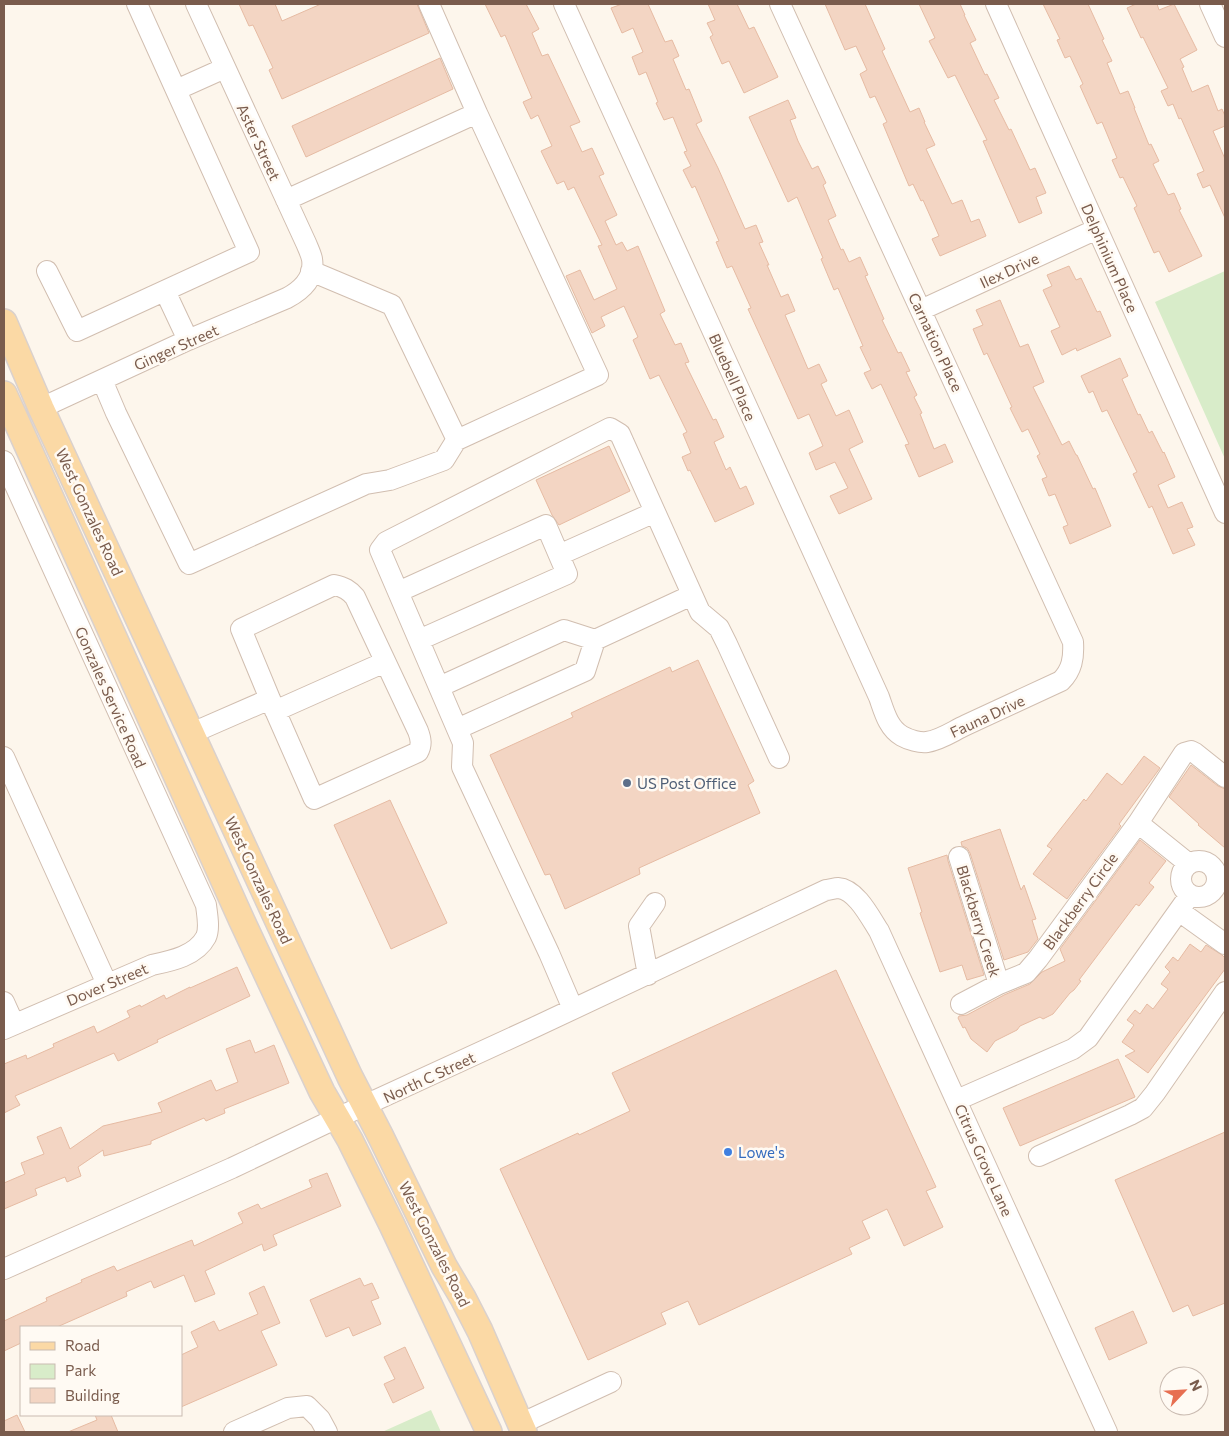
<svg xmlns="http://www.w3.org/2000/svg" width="1229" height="1436" viewBox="0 0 1229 1436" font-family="Commissioner,sans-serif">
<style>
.green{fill:#d8ecc9}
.building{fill:#f3d5c3;stroke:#e6bba3}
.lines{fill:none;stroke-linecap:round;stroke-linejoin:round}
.minor-casing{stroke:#d1beb0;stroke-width:22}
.major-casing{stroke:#dad1cd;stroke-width:28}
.minor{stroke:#fff;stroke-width:20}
.major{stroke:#fbd9a5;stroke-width:25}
.service-dot{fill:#5c6f8a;stroke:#fffaf3;stroke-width:2}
.shop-dot{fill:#3f7fe0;stroke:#fffaf3;stroke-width:2}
.labels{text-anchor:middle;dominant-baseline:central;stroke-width:5;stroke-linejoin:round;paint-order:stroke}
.street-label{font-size:15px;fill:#7a5c4d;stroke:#fffaf3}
.service-label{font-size:15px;fill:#4e5e75;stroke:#fffaf3;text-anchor:start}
.shop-label{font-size:15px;fill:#366cbe;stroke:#fffaf3;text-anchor:start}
</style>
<rect width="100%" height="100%" fill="#fdf6ec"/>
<path class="green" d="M1225,271V459L1155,302Z
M431,1410L441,1432H382Z"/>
<path class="building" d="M239,4H275L282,21L321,4H417L429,33L282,99L269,70L273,68L253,25L249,26Z
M485,4H526L539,29L532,33L542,56L548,54L580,122L570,126L582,152L592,148L604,174L599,176L617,215L605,221L616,245L622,242L627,251L638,246L665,311L660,314L675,345L681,343L689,362L685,363L713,420L716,419L724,437L714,442L726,470L730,467L740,489L746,486L754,504L715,522L690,470L688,471L682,457L691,453L683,434L687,432L659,375L650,379L633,340L638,337L624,306L601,317L605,326L592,333L566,276L580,270L594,300L617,289L598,246L602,245L574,187L568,190L564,181L557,184L541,151L552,146L538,115L531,119L523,102L532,98L505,35L501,37Z
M622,4H648L665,42L672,40L679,56L673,59L686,90L689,89L702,121L696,124L718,168L745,229L756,225L763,242L759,243L769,265H767L781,297L788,294L795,311L785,315L808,369L819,364L827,381L821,384L836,416L849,410L863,442L849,449L872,499L839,514L830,496L848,488L835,462L816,470L809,453L823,446L809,414L798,419L748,309L751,308L732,266L727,268L716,242L719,241L695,186L692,188L683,170L691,166L684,152L687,151L673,117L664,120L656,103L658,102L646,72L639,75L632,57L643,52L633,28L622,33L611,8Z
M708,4H737L749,29L754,27L778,77L744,93L729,61L722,64L710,37L713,35L707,23L715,20Z
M825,4H865L885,49L882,51L910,112L919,108L925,122H924L935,145L926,149L952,204L962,200L971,222L979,219L986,236L940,256L932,239L939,236L923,200L921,201L913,184L909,186L883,124L887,122L875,96L870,98L860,74L867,70L856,46L845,50Z
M919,4H960L965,15H964L976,40L970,43L985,75L987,74L999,98L994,100L1009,130L1011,129L1030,170L1035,168L1046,193L1036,197L1042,213L1019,223L983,141L987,140L955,75L948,78L929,41L935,38Z
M1043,4H1088L1104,39L1102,40L1112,61L1107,63L1120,94L1128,91L1135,108H1134L1149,145L1151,144L1159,161L1153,164L1168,195L1174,193L1181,209L1179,210L1202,256L1169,272L1159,251L1154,253L1134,208L1137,206L1123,177L1120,178L1112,160L1117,158L1102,122L1097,124L1080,86L1083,84L1070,56L1065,58L1057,40L1060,39Z
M1136,4H1157L1159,10L1174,4L1197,50L1180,59L1184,67L1182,68L1192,92L1208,85L1218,111L1222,109L1225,116V126L1213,131L1225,159V218L1210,185L1203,188L1197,174L1204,171L1181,118L1179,119L1173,104L1168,106L1161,91L1168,88L1143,37L1141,38L1127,8Z
M440,58L453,89L306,157L292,126Z
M788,100L796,118L790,120L798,141L812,169L818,166L826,183L823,185L836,216L828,220L841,250L843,249L849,262L860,257L868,275L865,276L884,319L882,320L898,353L901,352L910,371L906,372L917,395L914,397L922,413L920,414L934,449L945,444L953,462L919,477L905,445L909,444L881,384L872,389L864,373L871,370L860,347L863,346L838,288L834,290L821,259L823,258L797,197L788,202L749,117Z
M1069,266L1076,280L1081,278L1097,312L1100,311L1111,336L1077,351L1076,348L1062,355L1051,331L1060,327L1043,290L1052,286L1047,275Z
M1000,300L1020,347L1028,344L1044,382L1033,387L1062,445L1069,441L1076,455H1077L1093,489L1095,488L1111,526L1070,544L1063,527L1068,525L1055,494L1049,496L1042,479L1047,477L1037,456L1040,454L1028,429L1022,432L1010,408L1012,407L987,353L984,355L973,329L983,325L976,310Z
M1120,358L1128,376L1122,379L1138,415L1140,414L1149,433L1152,431L1163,453L1164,452L1175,477L1158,485L1168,508L1182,502L1193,527L1187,529L1195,545L1173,554L1152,506L1149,508L1133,474L1137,472L1107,410L1102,412L1093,391L1089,393L1081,376Z
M609,446L630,491L559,525L552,515L536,480Z
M698,660L754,781L748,785L760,813L639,868L640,874L565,909L550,874L545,875L490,755L573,717L571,713L670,667L672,672Z
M1144,756L1160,768L1119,824L1121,826L1067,899L1033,874L1052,849L1047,846L1084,799L1086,801L1107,773L1122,785Z
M1191,765L1218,786L1225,789V848L1198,825L1199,824L1169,797Z
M390,800L447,923L391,949L334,825Z
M1000,829L1021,890L1024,885L1036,919L1032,920L1038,939L1028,952L1004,960L970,853L967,848L962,846L961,842Z
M1140,840L1166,861L1149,883L1154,887L1139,906L1136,904L1079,980L1081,981L1074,990L1070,993L1053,1014L1043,1019L1040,1017L1020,1026L1017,1030L995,1041L987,1052L971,1039L965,1027L963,1028L958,1018L959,1016L967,1015L1004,995L1030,984L1042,972L1065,961L1060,949Z
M947,855L948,861L984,975L967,980L962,965L940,972L920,913L922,912L908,868Z
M1190,944L1201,952L1206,945L1222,955L1225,958V969L1148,1073L1125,1056L1135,1051L1122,1042L1134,1025L1127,1020L1135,1010L1140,1014L1147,1004L1153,1009L1168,989L1161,984L1170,972L1165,967L1173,957L1178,961Z
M237,967L250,996L157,1040L158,1042L118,1061L114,1053L15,1096L20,1105L4,1113V1064L26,1055L27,1059L54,1047L53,1044L94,1026L97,1033L130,1017L127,1011L140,1005L141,1007L164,995L166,999L190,987V988Z
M836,970L936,1187L926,1191L943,1227L904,1246L887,1209L862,1221L870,1238L849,1248L852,1254L699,1325L688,1301L661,1313L666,1324L588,1360L500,1169L578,1133L579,1135L630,1111L612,1073Z
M250,1040L255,1053L274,1045L289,1083L224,1109L225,1113L206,1121L204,1118L151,1141V1144L104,1156L103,1150L78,1167L81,1176L67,1182L65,1177L35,1189L37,1195L4,1209V1183L25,1174L21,1163L44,1154L37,1137L61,1127L70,1149L103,1126L162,1112L158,1103L211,1080L216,1091L238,1082L226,1049Z
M1118,1059L1135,1097L1020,1146L1003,1108Z
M1225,1132V1303L1193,1316L1188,1305L1173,1312L1115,1180Z
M327,1173L341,1206L273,1235L277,1245L264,1251L262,1244L205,1271L215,1294L195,1302L184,1275L154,1288L151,1281L126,1292L127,1296L57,1327H21V1343L4,1351V1321L47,1301L46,1298L82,1282L81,1280L114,1266L117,1271L192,1240L194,1246L243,1223L238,1213L258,1204L261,1209L312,1187L309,1180Z
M360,1278L364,1286L372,1283L379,1298L371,1301L381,1324L353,1336L349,1327L326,1337L310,1300Z
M264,1286L280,1323L261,1331L277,1365L181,1407V1355L198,1347L191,1332L214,1321L219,1331L258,1314L249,1293Z
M1133,1311L1147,1343L1109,1360L1095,1328Z
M405,1347L424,1388L393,1403L384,1384L395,1379L384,1357Z
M17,1415L25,1432H4V1421Z
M95,1415H111L118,1432H68L97,1420Z"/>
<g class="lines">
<defs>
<path id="minor" d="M564,4L879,697C884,711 888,728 902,736C909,740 920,743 927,742C941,740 953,731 966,725C998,710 1029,696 1061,681C1072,670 1074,658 1073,642L780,4
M996,4L1225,513
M1210,4L1225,37
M176,90L225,68
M286,200L477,113L429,4
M47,271L77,331L249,252L137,4
M311,271L392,305L457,440L598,375L477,113
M165,291L188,340
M921,310L1097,229
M102,380L116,413L189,564L366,484L390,480L444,460L457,439
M41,408L188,340L287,298C302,290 315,278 312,259C311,254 308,248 306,243L196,4
M4,461L206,905C207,914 210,928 206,937C196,956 171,961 152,965L4,1029
M559,555L655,512
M398,592L546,525L567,574L419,640
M439,687L564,630L595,640L692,595
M275,711L385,662
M457,729L585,671L595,640
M192,733L270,699L241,629L334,585C344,587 349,590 355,597L418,731C421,739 422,745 418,752L314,799L270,699
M4,757L107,984
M1138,823L1189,864
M959,857L999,984
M1181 879a18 18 0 1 1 36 0a18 18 0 1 1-36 0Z
M1179,911L1225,944
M648,975L639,926L655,903
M4,1002L14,1024
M961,1004L999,984L1026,973L1038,959L1138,823L1184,753L1191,751L1195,753L1225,777
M573,1009L549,953L462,767L463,743L380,550L386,542L610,428L620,434L700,612L719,628L727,644L779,758
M957,1100L1073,1049L1088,1038L1190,895
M1039,1156L1130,1115L1143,1108L1155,1093L1225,992
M4,1269L232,1168L337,1118L535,1027L826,890C829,890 835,888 838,888C856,889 870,917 879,931L1107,1432
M520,1424L611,1382
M234,1432L288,1408L307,1406L320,1419L327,1432"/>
<path id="major" d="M4,322L41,408L350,1077L380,1135L444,1266L463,1298L480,1331L524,1432
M4,394L242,921L322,1092L350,1140L392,1225L489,1432"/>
</defs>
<use href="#minor" class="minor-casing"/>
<use href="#major" class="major-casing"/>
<use href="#minor" class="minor"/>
<use href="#major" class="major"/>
</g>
<circle class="service-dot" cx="627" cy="783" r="5"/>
<circle class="shop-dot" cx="728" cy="1152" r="5"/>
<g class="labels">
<g class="street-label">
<text transform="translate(259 142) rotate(65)">Aster Street</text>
<text transform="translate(1110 258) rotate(66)">Delphinium Place</text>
<text transform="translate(1009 270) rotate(-25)">Ilex Drive</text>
<text transform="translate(936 342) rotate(65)">Carnation Place</text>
<text transform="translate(176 347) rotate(-24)">Ginger Street</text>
<text transform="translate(733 377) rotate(66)">Bluebell Place</text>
<text transform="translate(90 512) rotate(65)">West Gonzales Road</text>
<text transform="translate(111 697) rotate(66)">Gonzales Service Road</text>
<text transform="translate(987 716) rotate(-25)">Fauna Drive</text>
<text transform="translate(259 880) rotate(65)">West Gonzales Road</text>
<text transform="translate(1080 901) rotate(-54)">Blackberry Circle</text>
<text transform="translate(979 921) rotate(73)">Blackberry Creek</text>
<text transform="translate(107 984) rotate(-23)">Dover Street</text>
<text transform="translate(429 1077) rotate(-25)">North C Street</text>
<text transform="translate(984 1160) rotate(66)">Citrus Grove Lane</text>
<text transform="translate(435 1244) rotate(63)">West Gonzales Road</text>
</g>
<g class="service-label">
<text x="637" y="783">US Post Office</text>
</g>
<g class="shop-label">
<text x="738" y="1152">Lowe's</text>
</g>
</g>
<rect width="1229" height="1436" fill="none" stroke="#7a5c4d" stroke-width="10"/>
<rect x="20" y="1326" width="162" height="90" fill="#fffaf3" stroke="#cabbb1"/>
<rect x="30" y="1342" width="25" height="8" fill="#fbd9a5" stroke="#cabbb1"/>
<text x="65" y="1351" font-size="15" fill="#7a5c4d">Road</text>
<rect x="30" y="1364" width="25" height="15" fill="#d8ecc9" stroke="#cabbb1"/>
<text x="65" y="1376" font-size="15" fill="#7a5c4d">Park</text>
<rect x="30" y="1388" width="25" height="15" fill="#f3d5c3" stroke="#cabbb1"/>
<text x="65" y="1401" font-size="15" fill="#7a5c4d">Building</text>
<g transform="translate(1184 1391) rotate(65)"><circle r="24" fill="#fffaf3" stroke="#cabbb1"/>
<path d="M0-4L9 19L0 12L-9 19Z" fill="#e76f51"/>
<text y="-8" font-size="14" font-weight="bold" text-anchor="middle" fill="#7a5c4d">N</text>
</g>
</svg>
